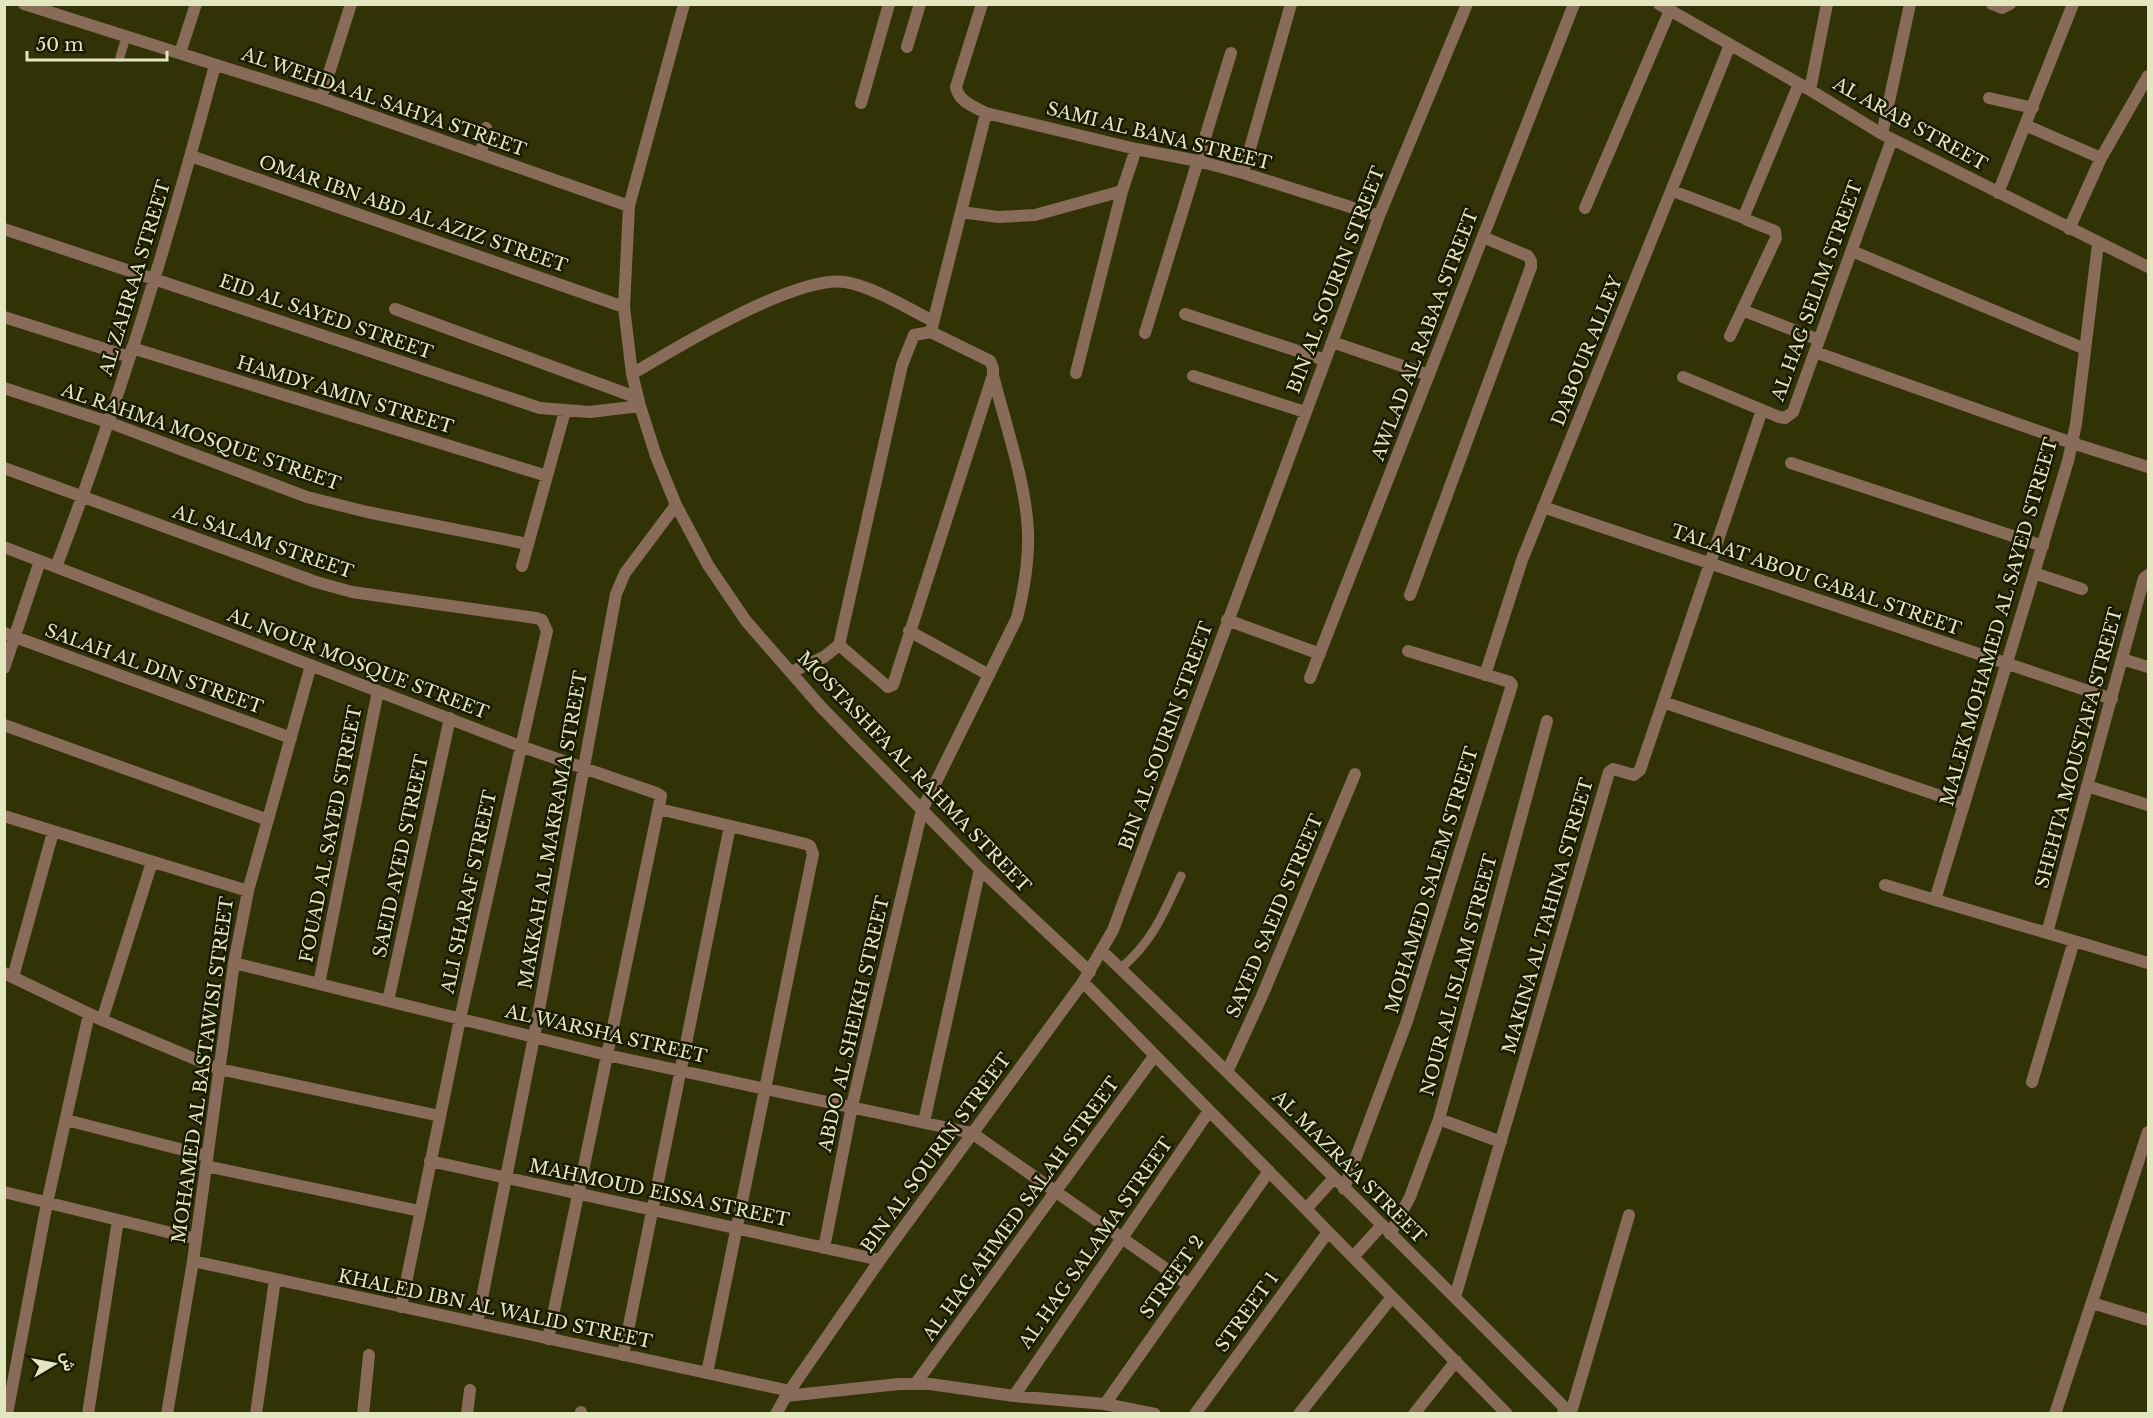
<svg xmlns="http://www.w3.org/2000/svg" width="2153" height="1418" viewBox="0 0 2153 1418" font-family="'Libre Baskerville',Vazirmatn,serif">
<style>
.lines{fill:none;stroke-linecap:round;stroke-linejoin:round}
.service{stroke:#896b59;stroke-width:9}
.minor{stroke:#896b59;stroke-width:12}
.labels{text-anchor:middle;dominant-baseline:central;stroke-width:5;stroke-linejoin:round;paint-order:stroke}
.street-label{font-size:18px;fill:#e2e7c0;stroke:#191a00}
</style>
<rect width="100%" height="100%" fill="#313307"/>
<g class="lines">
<path class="service" d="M120,57L126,37
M1120,969C1153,941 1163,914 1181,876"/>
<path class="minor" d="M24,4L321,98L629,206
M684,4L629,206L624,307L632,374L640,406L656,456L676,505L708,565L746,621L822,708L980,869L1090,972
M982,4L956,87C959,102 973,106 986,113L1136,149L1198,161L1243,173L1379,216
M1659,4L1810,90L1882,134L2148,267
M1992,4L2002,8L2010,4
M907,47L920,4
M180,53L196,4
M1810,90L1827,4
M321,98L351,4
M1989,98L2033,108
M861,103L889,4
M2025,125L2101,158
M1882,134L1910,4
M481,153L486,128
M191,156L624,307
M1243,173L1291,4
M1673,191L1744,218
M1998,193L2073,4
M1585,208L1670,10
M961,212L998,217L1035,215L1122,191L1136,149
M4,229L540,408L590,412L640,406
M2069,229L2101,158L2148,76
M1852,251L2085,349
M395,309L638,398
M1742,310L1819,340
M1185,314L1325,360
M4,317L130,357
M932,327L986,113
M1145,333L1231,53
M1730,336L1776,238L1775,231L1747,220L1744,216L1799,84
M1332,342L1429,375
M132,348L547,476
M1815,352L2072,443L2148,467
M1076,373L1122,191
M632,374C677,347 796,275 845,282C874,287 907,308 933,321
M1193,376L1305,412
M1683,377L1779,417L1785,418L1793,412L1892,139
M4,388L108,422L307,497L367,512L528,544
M1791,463L2043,546
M4,468L316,582L352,592L536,618L542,620L547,631L460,1019L401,1307
M1543,507L2112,699
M4,547L520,746L656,793L661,796L548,1339
M522,566L565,411
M56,567C119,403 170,235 215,65
M2034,573L2082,589
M1410,595L1531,267V261L1528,256L1483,237
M1227,620L1320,654
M909,631L989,675
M4,633L291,738
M2122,659L2148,667
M4,668L40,561
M791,672L824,657L839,645L902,365L914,335L931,332L990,361L993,368V375L893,685L888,687L839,645
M1485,675L1522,560L1730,45
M1310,678L1574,4
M1663,702L1964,804
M4,725L268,820
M2087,786L2148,805
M659,809L806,844L810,846L813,854L707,1373
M4,816L248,891
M1885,885L2148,963
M1935,900L2068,461L2076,424L2098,244
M2047,933L2144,578L2148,575
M1102,951C1258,1100 1411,1253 1563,1406L1564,1414
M234,963L607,1055L972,1133L1189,1285
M4,973L102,1020L219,1069L440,1116
M13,977L53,832
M1083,982L1507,1414
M319,984L378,691
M388,1001L450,718
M102,1020L152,862
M1227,1072L1262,996L1355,774
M2032,1082L2074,941
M1439,1119L1501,1142
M66,1120L207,1156
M924,1122L980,869
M430,1161L880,1260
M206,1166L420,1211
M1344,1189L1407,1021L1512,685L1510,682L1408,651
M4,1192L196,1239
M1306,1209L1334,1178
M1390,1234L1410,1197L1439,1119L1547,721
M824,1248L852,1106L922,810L1017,618C1024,590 1029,562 1028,532C1026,482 1005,424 993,375
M1353,1257L1382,1225
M193,1261L790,1391
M1455,1297L1609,772L1613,769L1634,775L1640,770L1762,410
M2092,1303L2148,1320
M477,1323L534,1037L616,594L625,573L676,505
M623,1355L730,826
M916,1383L1155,1055
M786,1396L899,1384H930L1014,1396L1105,1404L1155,1414
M1014,1396L1209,1111
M1105,1404L1269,1171
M1564,1412L1572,1409L1629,1215
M7,1414L47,1203L89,1014
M88,1414L118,1220
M167,1414L193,1261L234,963L248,891L311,665
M256,1414L275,1279
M363,1414L369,1355
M467,1414L470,1390
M581,1414V1412
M776,1414L786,1396L880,1260L1083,982L1113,930L1379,216L1467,4
M1195,1414L1328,1232
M1299,1414L1392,1297
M1414,1414L1456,1361
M2055,1414L2148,1132"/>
</g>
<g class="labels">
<g class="street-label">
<text transform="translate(384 102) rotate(19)">AL WEHDA AL SAHYA STREET</text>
<text transform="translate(1910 124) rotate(29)">AL ARAB STREET</text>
<text transform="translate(1159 136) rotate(14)">SAMI AL BANA STREET</text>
<text transform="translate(413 214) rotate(19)">OMAR IBN ABD AL AZIZ STREET</text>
<text transform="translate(135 278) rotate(-73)">AL ZAHRAA STREET</text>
<text transform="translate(1336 280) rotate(-69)">BIN AL SOURIN STREET</text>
<text transform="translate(1817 291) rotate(-70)">AL HAG SELIM STREET</text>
<text transform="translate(326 317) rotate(19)">EID AL SAYED STREET</text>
<text transform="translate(1425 335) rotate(-69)">AWLAD AL RABAA STREET</text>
<text transform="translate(1587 351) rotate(-68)">DABOUR ALLEY</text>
<text transform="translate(345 395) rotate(17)">HAMDY AMIN STREET</text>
<text transform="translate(201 437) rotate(19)">AL RAHMA MOSQUE STREET</text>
<text transform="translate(263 542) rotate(19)">AL SALAM STREET</text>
<text transform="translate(1816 580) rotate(19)">TALAAT ABOU GABAL STREET</text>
<text transform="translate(1999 622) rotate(-74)">MALEK MOHAMED AL SAYED STREET</text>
<text transform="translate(358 664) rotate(21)">AL NOUR MOSQUE STREET</text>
<text transform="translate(154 669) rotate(20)">SALAH AL DIN STREET</text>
<text transform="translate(1166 736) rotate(-70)">BIN AL SOURIN STREET</text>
<text transform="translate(2079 748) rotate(-75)">SHEHTA MOUSTAFA STREET</text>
<text transform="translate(914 772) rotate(46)">MOSTASHFA AL RAHMA STREET</text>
<text transform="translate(553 830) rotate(-80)">MAKKAH AL MAKRAMA STREET</text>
<text transform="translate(331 834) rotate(-79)">FOUAD AL SAYED STREET</text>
<text transform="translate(401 856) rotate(-78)">SAEID AYED STREET</text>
<text transform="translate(1432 880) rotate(-73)">MOHAMED SALEM STREET</text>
<text transform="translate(469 892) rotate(-78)">ALI SHARAF STREET</text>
<text transform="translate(1275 916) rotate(-67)">SAYED SAEID STREET</text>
<text transform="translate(1548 916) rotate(-74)">MAKINA AL TAHINA STREET</text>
<text transform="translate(1459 975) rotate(-75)">NOUR AL ISLAM STREET</text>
<text transform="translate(854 1024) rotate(-77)">ABDO AL SHEIKH STREET</text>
<text transform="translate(606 1034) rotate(13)">AL WARSHA STREET</text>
<text transform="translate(203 1070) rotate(-82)">MOHAMED AL BASTAWISI STREET</text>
<text transform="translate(936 1153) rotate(-54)">BIN AL SOURIN STREET</text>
<text transform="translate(1349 1167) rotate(45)">AL MAZRA'A STREET</text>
<text transform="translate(659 1193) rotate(12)">MAHMOUD EISSA STREET</text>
<text transform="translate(1021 1209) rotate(-54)">AL HAG AHMED SALAH STREET</text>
<text transform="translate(1096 1243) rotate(-55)">AL HAG SALAMA STREET</text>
<text transform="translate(1172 1277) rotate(-55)">STREET 2</text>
<text transform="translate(495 1309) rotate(12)">KHALED IBN AL WALID STREET</text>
<text transform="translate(1247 1312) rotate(-54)">STREET 1</text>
</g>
</g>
<rect width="2153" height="1418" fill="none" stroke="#e2e7c0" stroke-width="12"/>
<g transform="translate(54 1364) rotate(80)" stroke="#191a00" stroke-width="4.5" paint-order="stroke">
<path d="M0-4.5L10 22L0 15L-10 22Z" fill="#e2e7c0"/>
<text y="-9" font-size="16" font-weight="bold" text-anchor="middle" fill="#e2e7c0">ش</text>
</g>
<path d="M27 51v9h140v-9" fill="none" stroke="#e2e7c0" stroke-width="3"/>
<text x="36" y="51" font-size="18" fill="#e2e7c0" stroke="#191a00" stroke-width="4.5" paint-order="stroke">50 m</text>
</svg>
